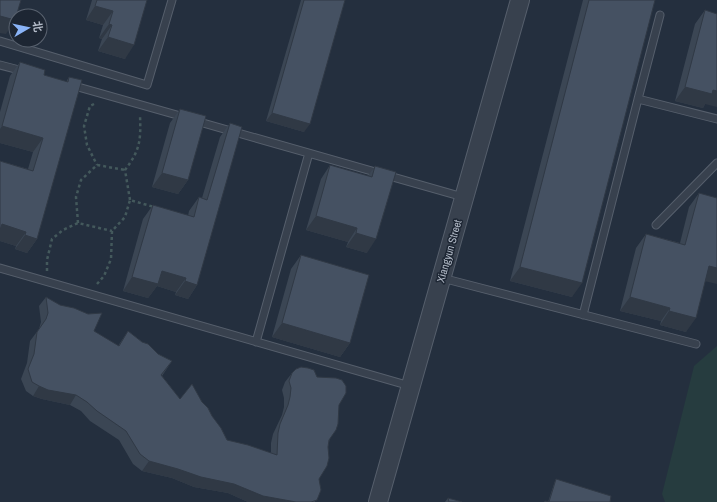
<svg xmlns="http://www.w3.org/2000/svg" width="717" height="502" viewBox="0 0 717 502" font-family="'Archivo Narrow','Noto Sans SC',sans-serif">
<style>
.green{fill:#263c3f}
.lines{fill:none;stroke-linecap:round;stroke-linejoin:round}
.service-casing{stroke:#565f6c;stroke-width:9}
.tertiary-casing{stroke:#565f6c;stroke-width:20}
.path{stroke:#44595c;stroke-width:2.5;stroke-dasharray:3 3;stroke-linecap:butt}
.service{stroke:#38414e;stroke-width:7}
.tertiary{stroke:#38414e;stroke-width:18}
.wall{fill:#3b4654}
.shaded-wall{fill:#303945}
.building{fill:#455162;stroke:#303945}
.labels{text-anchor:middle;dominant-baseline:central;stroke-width:3;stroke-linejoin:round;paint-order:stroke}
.street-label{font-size:11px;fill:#b4bcc9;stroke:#1d2633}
</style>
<rect width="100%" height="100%" fill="#242f3e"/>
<path class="green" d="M717,346V502H665L662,494L694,366Z"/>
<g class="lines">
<defs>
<path id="service" d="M0,41L147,85L172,0
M0,65L23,71
M71,85L184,117
M638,99L660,15
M196,121L463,197
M656,225L717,163
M0,268L410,386
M442,278L696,344
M583,315L638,99L717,119
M256,342L309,153"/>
<path id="tertiary" d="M378,502L520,0"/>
</defs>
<use href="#service" class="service-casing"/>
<use href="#tertiary" class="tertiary-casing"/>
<path class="path" d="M94,104L90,106L84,126L87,145L97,165
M130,200L125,170C140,150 141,141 140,115
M78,223L76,197L81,180L97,165L125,170
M47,271V260L52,239L63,230L78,223L112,231
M97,284L104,276L111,259L112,231L125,217L130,200L154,207"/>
<use href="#service" class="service"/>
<use href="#tertiary" class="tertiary"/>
</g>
<path class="wall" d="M92,0H147L125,59L98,51L102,39L99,38L103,25L86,20Z
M301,0H345L304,132L266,121Z
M583,0H655L572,297L510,281Z
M705,10V104L703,108L675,101L695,24Z
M20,62L44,75L66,82L69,77L37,239L27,253L15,249L16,246L0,241V161L28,169L33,152L0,143V112L10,76Z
M180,109L188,180L178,194L152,187L170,123Z
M230,123L197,285L188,299L175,295L176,292L157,286L148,298L123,291L143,219L153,205L188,216L189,211L199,197L202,198L220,137Z
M330,165L368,176L375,166L367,253L346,247L348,242L306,230L321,179Z
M699,193L705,281L686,332L660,325L661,321L620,311L636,248L646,234L680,243L689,207Z
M301,255L350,343L340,357L272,337L291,269Z
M46,297L94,331L118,346L128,331L158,354L172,361L162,376L180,399L202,402L212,416L227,440L271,453V443L273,434L282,415L284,407V398L282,390L285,382L292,373L317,377L339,405L319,479L315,502H248L228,493L194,487L172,478L142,471L133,464L119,440L90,421L81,411L70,405L42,399L33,396L26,391L21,379L27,363L30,341L39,329L41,322L39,306Z
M556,479L610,502H544L545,501L548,502L555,481Z
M448,498L462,502H445Z"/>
<path class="shaded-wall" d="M95,6L113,11L103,25L86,20Z
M0,16L15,20L6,34L0,33Z
M109,24L112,25L102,39L99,38Z
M108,37L134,45L125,59L98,51Z
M685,87L713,90L717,91V107L705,104L703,108L675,101Z
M272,113L310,124L304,132L266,121Z
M2,126L43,138L33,152L0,143V129Z
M162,173L188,180L178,194L152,187Z
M316,216L357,228L348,242L306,230Z
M2,224L26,232L16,246L0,241V226Z
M356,233L376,239L367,253L346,247Z
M25,235L37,239L27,253L15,249Z
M709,266L717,268V284L700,280Z
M520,267L582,283L572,297L510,281Z
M162,271L186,278L176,292L157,286L148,298L123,291L132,277Z
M185,281L197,285L188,299L175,295Z
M630,297L670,308L661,321L620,311Z
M669,311L696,318L686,332L660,325Z
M282,323L350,343L340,357L272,337Z
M39,386L76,395L70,405L42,399L33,396Z
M149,461L234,484L296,502H248L228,493L194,487L172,478L142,471Z"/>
<path class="building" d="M0,0H21L15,20L0,16Z
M97,0H147L134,45L108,37L112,25L109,24L113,11L95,6Z
M304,0H345L310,124L272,113Z
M589,0H655L582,283L520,267Z
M705,10L717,14V91L713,90L712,94L685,87Z
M20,62L45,70L44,75L68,82L69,77L82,80L37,239L25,235L26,232L2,224L0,230V161L33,171L43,138L2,126Z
M180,109L206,116L188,180L162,173Z
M230,123L242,127L197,285L185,281L186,278L162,271L158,284L132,277L153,205L194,217L199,197L207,200Z
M330,165L372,177L375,166L396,172L376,239L356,233L357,228L316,216Z
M699,193L717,198V268L709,266L696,318L669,311L670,308L630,297L646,234L685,245Z
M301,255L369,275L350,343L282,323Z
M46,297L60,305L74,308L88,314L102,313L94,331L119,346L128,331L142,342L148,344L158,354L172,361L161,375L180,399L192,384L202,402L208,408L212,416L221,428L227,440L248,445L277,455L278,433L280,424L288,405L290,397L291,388L289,381L292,373L296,369L301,367L308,368L314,370L317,377L336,378L342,380L346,386V393L339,405L338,424L336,430L329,440L328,447L329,458L327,466L319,479L321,490L317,500L311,502H296L263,496L234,484L201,477L178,469L149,461L140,454L126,431L97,411L87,402L76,395L48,390L39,386L32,382L28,369L34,354L37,332L46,319L48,313Z
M556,479L611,496L610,502H544L545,501L549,502Z
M448,498L462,502H449Z"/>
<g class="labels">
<g class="street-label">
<text transform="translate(449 251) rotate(-74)">Xiangyun Street</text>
</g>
</g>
<g transform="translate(28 28) rotate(81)"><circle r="19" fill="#1d2633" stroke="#59626f"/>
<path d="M0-3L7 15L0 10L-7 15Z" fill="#8ab4f8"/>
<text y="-6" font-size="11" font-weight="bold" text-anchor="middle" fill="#b4bcc9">北</text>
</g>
</svg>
